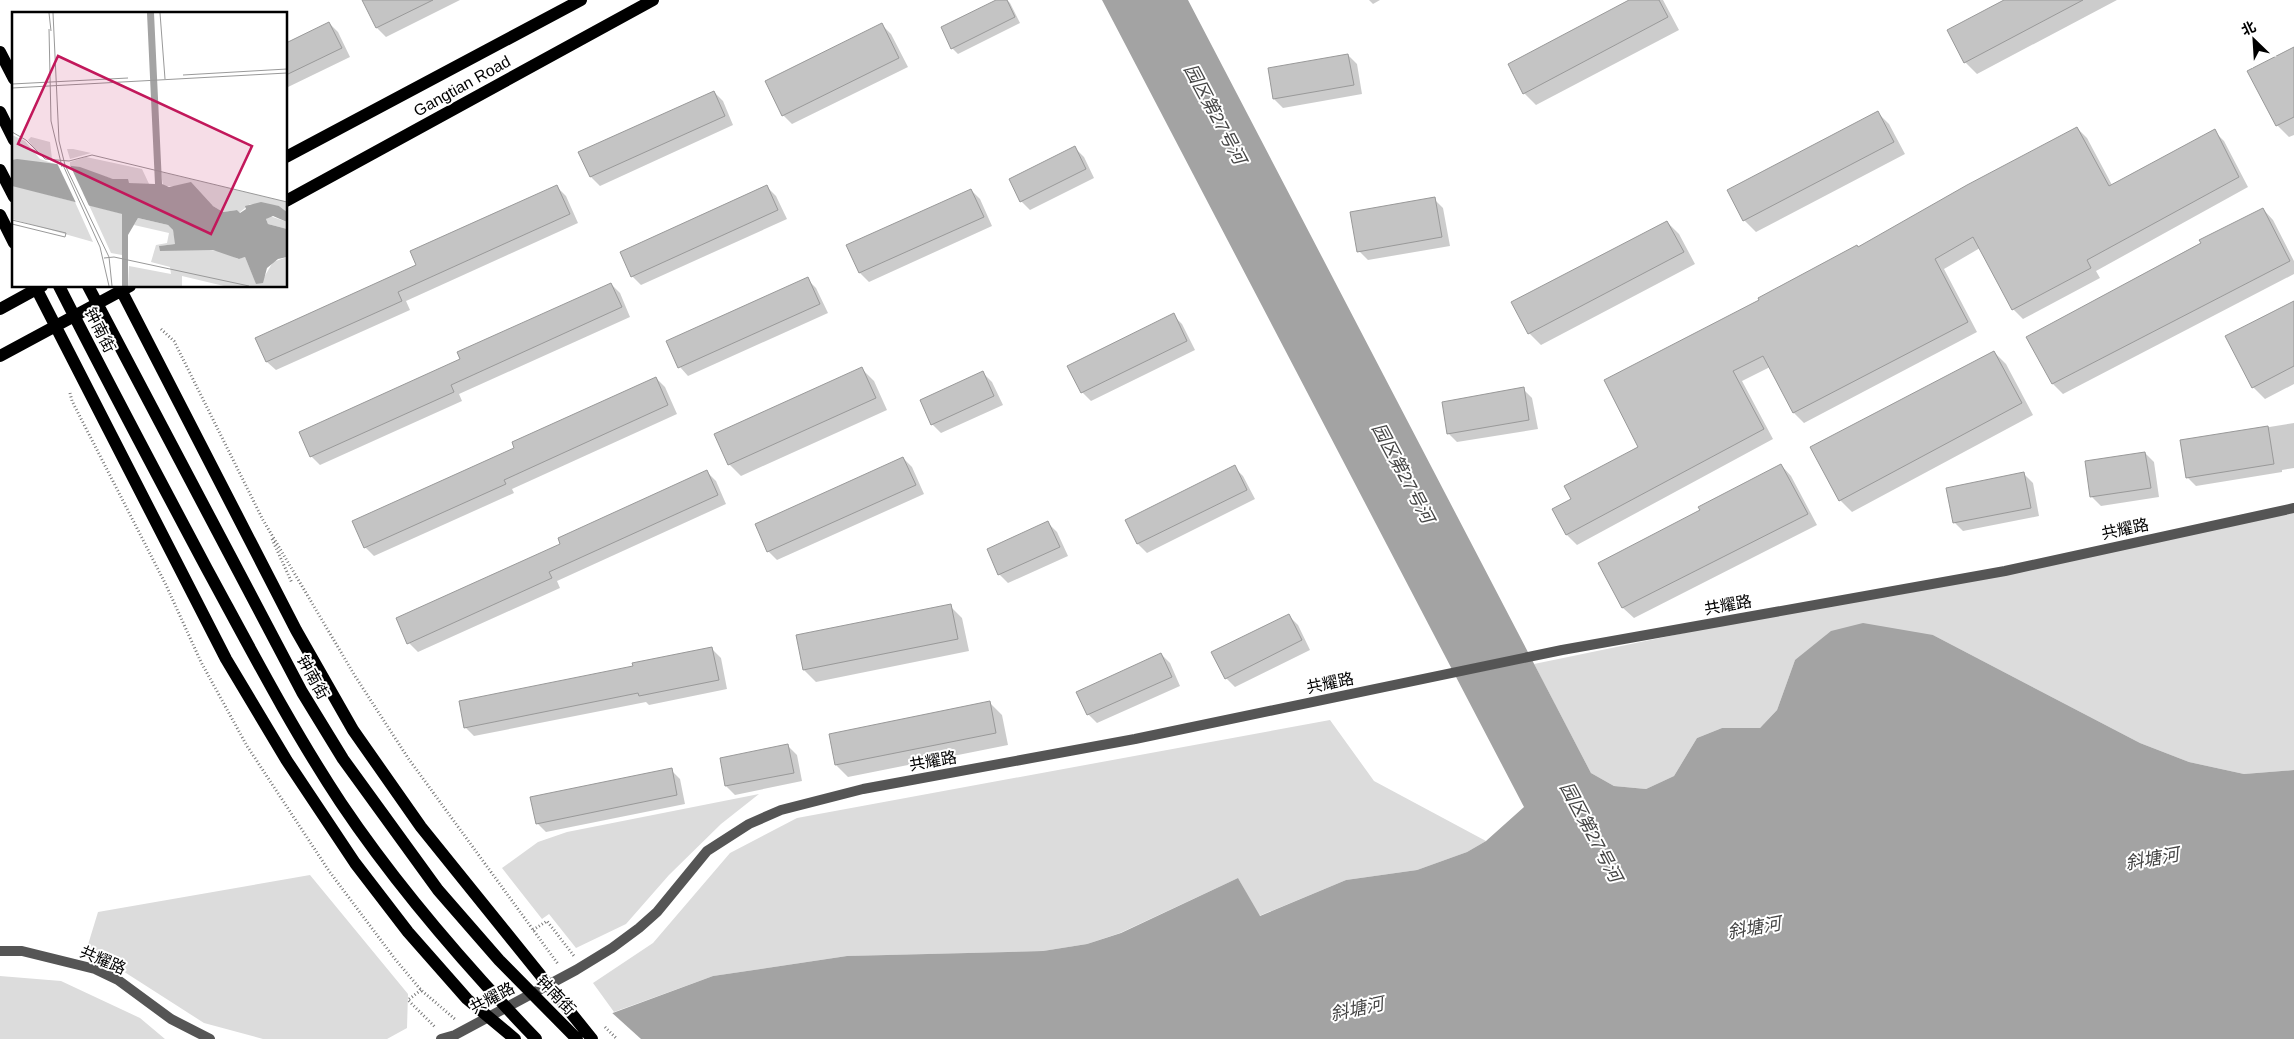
<svg xmlns="http://www.w3.org/2000/svg" width="2294" height="1039" viewBox="0 0 2294 1039" font-family="Helvetica,'Noto Sans SC',sans-serif">
<style>
.green{fill:#dcdcdc}
.water{fill:#a3a3a3}
.pier{fill:#fff}
.shadow{fill:#0003}
.building{fill:#c4c4c4;stroke:#999}
.lines{fill:none;stroke-linecap:round;stroke-linejoin:round}
.path{stroke:#777;stroke-width:3;stroke-dasharray:1 2.5;stroke-linecap:butt}
.tertiary{stroke:#555;stroke-width:10}
.primary{stroke:#000;stroke-width:12}
.labels{text-anchor:middle;dominant-baseline:central;stroke-width:4;stroke-linejoin:round;paint-order:stroke}
.street-label{font-size:16px;fill:#000;stroke:#fff}
.water-label{font-size:18px;font-style:italic;fill:#444;stroke:#fff}
.inset-road{fill:none;stroke:#999;stroke-width:1}
.view{fill:#c2185b;fill-opacity:0.15;stroke:#c2185b;stroke-width:2.5}
.inset-edge{fill:none;stroke:#000;stroke-width:2.5}
</style>
<rect width="100%" height="100%" fill="#fff"/>
<path class="green" d="M2294,507V770L2244,774L2189,762L2140,743L1933,635L1795,660L1777,710L1760,728H1722L1697,738L1674,776L1646,789L1614,786L1591,773L1534,664Z
M1330,720L1374,781L1486,841L1467,852L1417,870L1346,880L1259,916L1238,878L1120,933L1087,944L1043,951L847,956L713,976L614,1012L593,983L653,943L730,853L797,818Z
M759,794L721,824L669,875L626,924L576,948L549,914L542,919L502,868L538,842L567,832Z
M310,875L408,994L407,1028L387,1039H263L204,1023L87,948L98,912Z
M0,976L61,981L140,1018L165,1039H0Z"/>
<path class="water" d="M1102,0H1188L1591,773L1614,786L1646,789L1674,776L1697,738L1722,728H1760L1777,710L1795,660L1831,631L1863,623L1933,635L2140,743L2189,762L2244,774L2294,770V1039H548L610,1014L713,976L847,956L1043,951L1087,944L1121,933L1238,878L1260,916L1346,880L1417,870L1467,852L1486,841L1524,807Z"/>
<path class="pier" d="M610,1011L641,1039H545L547,1037Z"/>
<path class="shadow" d="M367,0H460L386,37L377,28L364,1Z
M998,0H1007L1010,3L1020,23L958,54L952,48Z
M1369,0H1380L1373,4Z
M1632,0H1663L1679,30L1536,105L1524,93Z
M2006,0H2117L1977,74L1965,62Z
M329,23L338,32L350,57L286,88V44Z
M882,25L891,34L908,67L792,124L783,115Z
M2294,49V135L2289,137L2277,125Z
M1348,55L1357,64L1362,94L1283,108L1274,99Z
M714,92L723,101L733,125L600,186L591,177L580,153Z
M1877,112L1889,124L1905,154L1756,232L1744,220Z
M2077,128L2087,138L2112,185L2214,131L2224,141L2248,187L2096,271L2100,278L2023,319L2013,309L1980,248L1944,269L1977,332L1804,423L1794,413L1770,367L1742,381L1773,439L1577,545L1567,535L1554,510L1573,500L1640,447L1859,248Z
M1075,148L1084,157L1094,178L1030,210L1021,201Z
M557,187L566,196L578,223L406,301L410,310L276,370L267,362L257,338L418,266Z
M767,187L776,196L787,219L641,285L632,276Z
M971,190L980,199L992,226L869,282L860,273L848,246Z
M1434,199L1443,208L1450,246L1368,260L1359,251Z
M2263,209L2273,220L2294,261V274L2063,394L2053,384L2028,337Z
M1667,222L1679,234L1695,264L1541,345L1529,333Z
M807,279L816,288L828,313L688,376L680,367L668,342Z
M611,284L620,293L630,317L459,394L462,401L320,465L311,456L462,360Z
M2294,302V384L2265,399L2253,387Z
M1173,315L1182,324L1195,350L1091,401L1082,392Z
M1994,352L2006,364L2033,415L1852,512L1840,500Z
M862,369L874,381L887,410L741,476L729,464Z
M983,373L992,382L1003,405L941,433L932,424Z
M656,378L665,387L677,414L512,489L514,493L374,556L365,547L516,448Z
M1523,389L1532,398L1538,429L1457,442L1448,433Z
M2294,423V468L2282,470V472L2196,486L2187,477L2182,441Z
M2145,453L2154,462L2159,497L2101,506L2092,497L2086,462Z
M903,458L912,467L924,494L777,560L768,551Z
M1781,465L1791,476L1817,525L1634,618L1623,608L1600,563L1701,511Z
M1234,467L1243,476L1255,499L1147,553L1138,544Z
M707,472L716,481L726,504L557,581L560,588L418,652L409,643L562,544Z
M2024,474L2033,483L2039,516L1963,531L1954,522Z
M1048,523L1057,532L1068,556L1008,583L999,574Z
M950,606L962,618L969,651L816,682L804,670Z
M1289,616L1298,625L1310,650L1235,687L1226,678Z
M712,649L721,658L727,689L649,705L646,702L474,736L465,727L634,667Z
M1161,654L1170,663L1180,686L1097,723L1088,714Z
M990,703L1002,715L1008,745L848,777L836,765L830,735Z
M788,746L797,755L802,781L735,795L726,786L721,759Z
M671,770L680,779L685,804L546,832L537,823Z"/>
<path class="building" d="M362,0H433L376,28Z
M996,0H1007L1015,17L951,49L941,27Z
M1629,0H1659L1668,17L1523,94L1508,64Z
M2004,0H2083L1964,63L1947,30Z
M329,22L342,48L286,75V43Z
M882,23L899,58L782,116L765,81Z
M2294,47V117L2276,126L2247,71Z
M1348,54L1354,85L1273,99L1268,68Z
M714,91L725,116L590,177L578,152Z
M1878,111L1894,142L1743,221L1727,190Z
M2077,127L2109,186L2215,129L2239,177L2087,260L2091,268L2012,310L1973,237L1935,259L1968,322L1793,413L1763,356L1733,371L1764,429L1566,535L1552,509L1571,499L1564,486L1638,447L1604,380L1759,300L1758,298L1857,245L1858,247L1967,185Z
M1075,146L1086,169L1020,202L1009,179Z
M557,185L570,214L398,292L402,301L266,362L255,338L416,265L410,251Z
M767,185L778,210L631,277L620,252Z
M971,189L984,217L859,273L846,245Z
M1435,197L1442,237L1357,252L1350,212Z
M2263,208L2290,261L2052,384L2026,337L2201,243L2199,240Z
M1667,221L1684,252L1528,334L1511,302Z
M808,277L820,304L678,368L666,341Z
M611,283L622,307L451,385L454,392L310,457L299,432L460,359L457,352Z
M2294,301V366L2252,388L2225,336Z
M1174,313L1187,341L1081,393L1067,366Z
M1994,351L2022,403L1839,501L1810,447Z
M862,367L876,398L728,465L714,434Z
M983,371L994,396L931,425L920,400Z
M656,377L668,405L504,480L506,484L364,548L352,521L514,448L512,442Z
M1524,387L1529,420L1447,434L1442,402Z
M2268,426L2274,464L2186,478L2180,440Z
M2145,452L2151,488L2090,497L2085,461Z
M903,457L916,485L767,552L755,524Z
M1781,464L1808,514L1622,608L1598,563L1700,510L1698,507Z
M1235,465L1247,490L1137,544L1125,520Z
M707,470L718,495L549,572L552,578L407,644L396,618L560,544L558,538Z
M2024,472L2031,508L1953,523L1946,488Z
M1048,521L1060,547L998,575L987,549Z
M951,604L958,639L803,670L796,635Z
M1289,614L1302,640L1225,679L1211,652Z
M712,647L719,680L639,696L638,693L464,728L459,701L633,666L632,663Z
M1161,653L1172,677L1087,715L1076,692Z
M990,701L996,733L835,765L829,734Z
M788,744L794,773L725,786L720,758Z
M672,768L677,795L536,824L530,797Z"/>
<g class="lines">
<path class="path" d="M161,329L174,341L263,520L355,676L408,758L558,964
M70,393L72,401L166,585L201,662L247,746L329,871L395,959L421,990L456,1020
M272,539L292,583
M533,930L547,921L574,956
M421,990L408,1000L435,1027
M605,1027L617,1039"/>
<path class="tertiary" d="M0,951H22L95,969L118,980L171,1019L210,1039
M441,1039L455,1035L576,970L612,948L639,928L657,912L707,851L749,824L781,810L863,789L1135,739L1562,650L2005,571L2294,508"/>
<path class="primary" d="M0,52L14,79
M0,112L14,140
M286,157L581,0
M0,170L14,197
M286,201L653,0
M0,215L14,243
M35,286L226,659L287,761L355,863L408,932L467,999L515,1039
M59,286C107,381 157,475 207,569C250,648 292,729 341,803C398,888 465,965 536,1039
M88,286L302,692L343,759L438,890L499,960L577,1039
M119,286L296,630L353,730L421,827L592,1039
M0,309L42,286
M0,356L130,286"/>
</g>
<g class="labels">
<g class="street-label">
<text transform="translate(462 86) rotate(-29)">Gangtian Road</text>
<text transform="translate(100 330) rotate(63)">钟南街</text>
<text transform="translate(2125 529) rotate(-12)">共耀路</text>
<text transform="translate(1728 605) rotate(-10)">共耀路</text>
<text transform="translate(313 677) rotate(61)">钟南街</text>
<text transform="translate(1330 683) rotate(-12)">共耀路</text>
<text transform="translate(933 761) rotate(-10)">共耀路</text>
<text transform="translate(103 960) rotate(23)">共耀路</text>
<text transform="translate(556 995) rotate(46)">钟南街</text>
<text transform="translate(492 998) rotate(-28)">共耀路</text>
</g>
<g class="water-label">
<text transform="translate(1215 114) rotate(62)">园区第27号河</text>
<text transform="translate(1403 473) rotate(62)">园区第27号河</text>
<text transform="translate(1591 832) rotate(62)">园区第27号河</text>
<text transform="translate(2152 859) rotate(-10)">斜塘河</text>
<text transform="translate(1754 928) rotate(-10)">斜塘河</text>
<text transform="translate(1357 1009) rotate(-12)">斜塘河</text>
</g>
</g>
<g transform="translate(12 12)">
<rect width="275" height="275" fill="#fff"/>
<path d="M0,123L13,129L28,147L46,153L0,148ZM19,125L38,130L40,147L23,138L16,128ZM55,137H61L79,141L58,147ZM74,145L130,157L138,174L116,171V167H101L58,154V150ZM149,160L275,190V200L267,194L238,192L227,201L225,198L211,200L168,174H151ZM0,173L63,190L81,230L0,207ZM77,193L111,202L110,243L99,241ZM258,204L275,210V217L256,212L254,207ZM126,206L156,213L161,218L164,232L147,234L210,239L226,247L233,245L241,264L251,267L261,250L275,245V274H212L170,264V274H116L117,254L159,262L158,255L139,250L144,233L155,231L157,221L122,213Z" fill="#dcdcdc"/>
<path d="M135,1H142L150,172L157,175L179,170L201,194L211,200L225,198L228,201L234,197L233,194L249,190L267,194L275,200V210L261,204L254,207L256,212L275,217V245L266,247L255,256L251,271L244,272L233,245L227,247L201,238L148,239L147,234L163,232L161,218L156,213L126,206L116,223V274H110V202L0,174V148L5,147L68,155L101,167H116L117,171L143,172Z" fill="#a3a3a3"/>
<path d="M45,151H57L78,196L65,193Z" fill="#fff"/>
<path class="inset-road" d="M37,1L39,19M41,1L47,129L53,153L97,245L100,274M148,1L153,67M37,17L39,109L50,155M171,63L275,57M0,72L116,66M0,76L275,61M0,120L14,128L33,147L57,149L80,143L275,190M51,153L88,235L97,274M0,208L54,221M0,212L53,225L54,221M92,246L102,245L237,274"/>
<path class="view" d="M46,44L240,134L199,222L6,132Z"/>
<rect width="275" height="275" class="inset-edge"/>
</g>
<g transform="translate(2254 40) rotate(335)" stroke="#ffffff" stroke-width="4" paint-order="stroke">
<path d="M0-4L9 19L0 12L-9 19Z" fill="#000000"/>
<text y="-8" font-size="14" font-weight="bold" text-anchor="middle" fill="#000000">北</text>
</g>
</svg>
